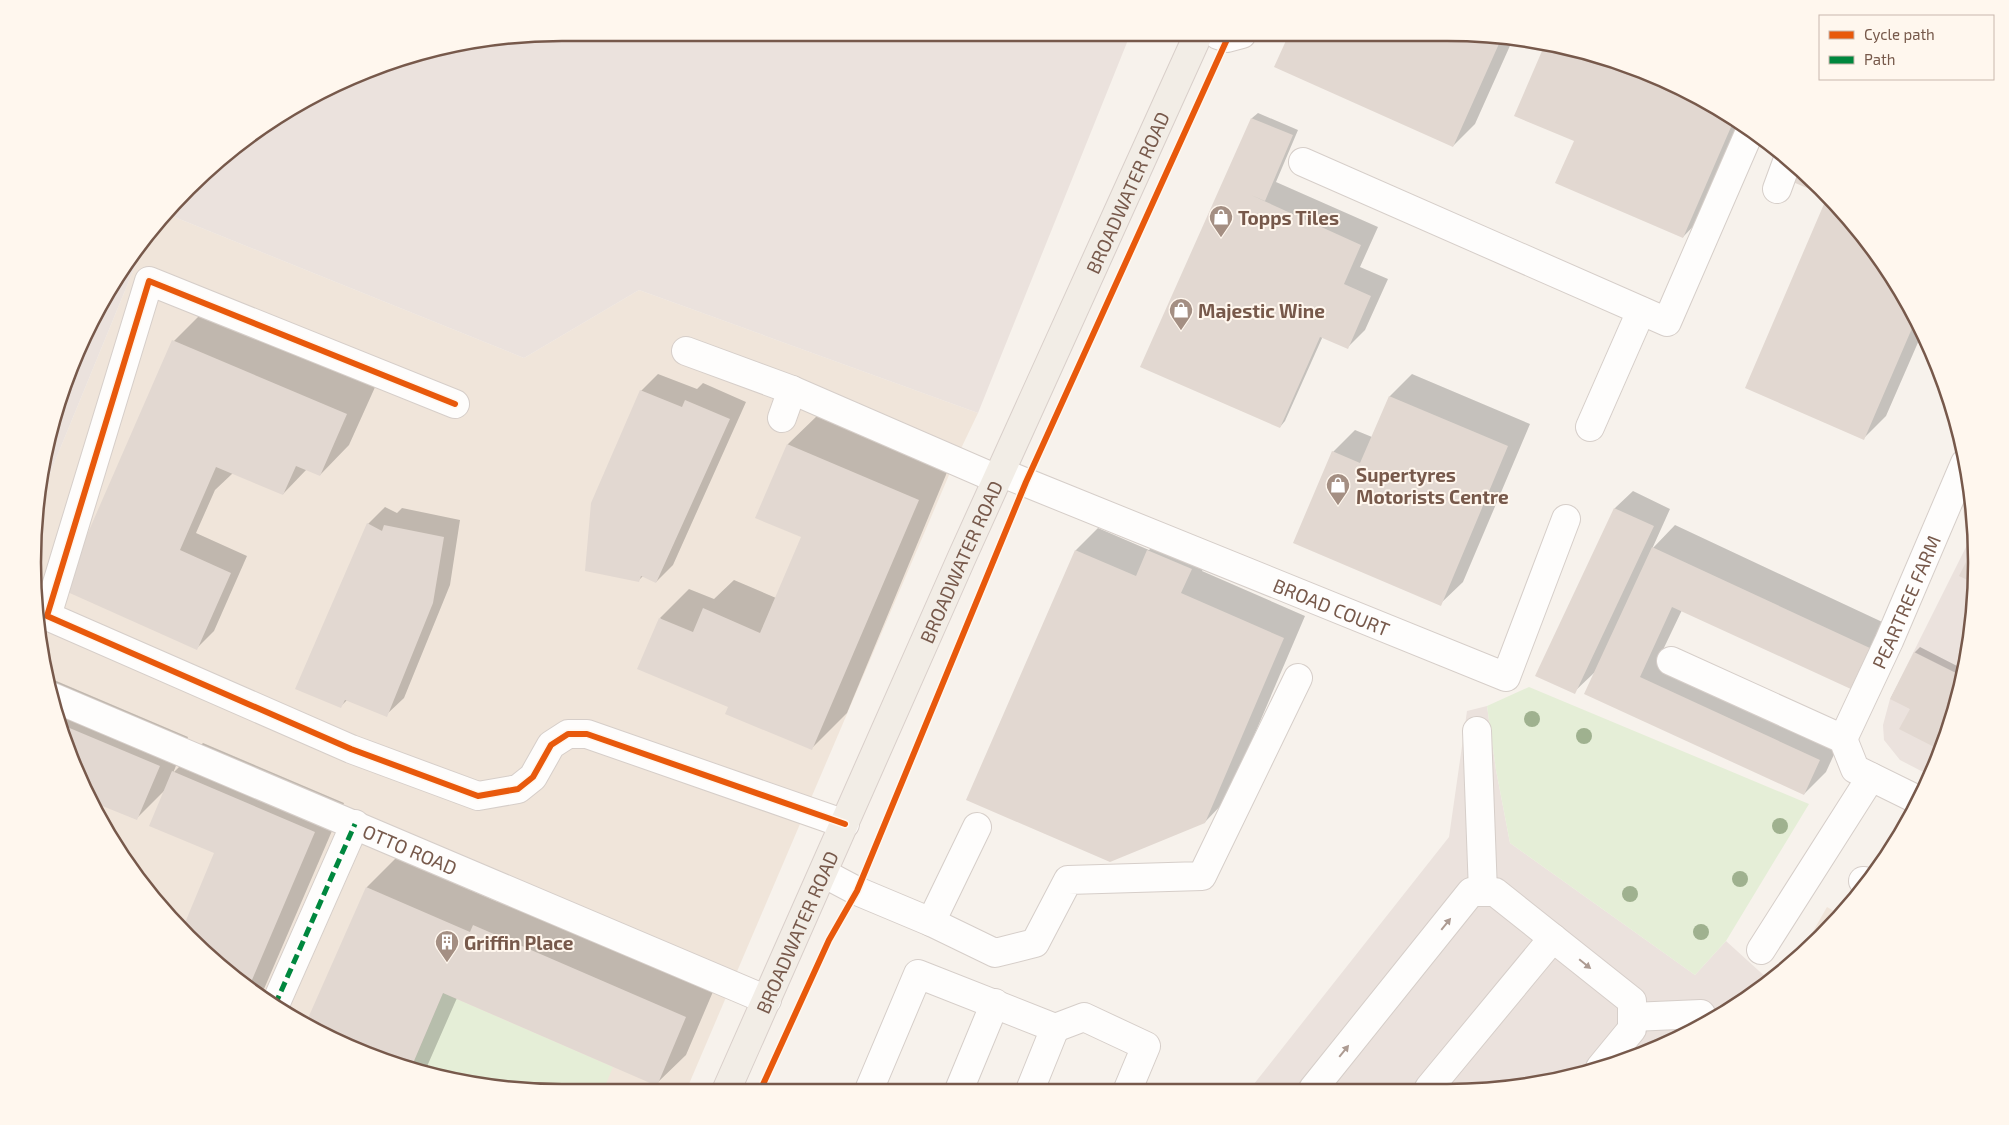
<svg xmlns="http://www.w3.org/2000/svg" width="2009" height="1125" font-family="'Exo 2',sans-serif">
	<rect width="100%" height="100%" fill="#f7f2ec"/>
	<path fill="#f0e5da" d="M 167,214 L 524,358 L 639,290 L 978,413 L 955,461 L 686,1091 L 528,1091 L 392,1064 L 297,1021 L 213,961 L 164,912 L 104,828 L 73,765 L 43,666 L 34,597 L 37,505 L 147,237 Z
		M 1827,907 L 1839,914 L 1821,937 L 1799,956 Z"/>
	<path fill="#ebe2dd" d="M 1130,35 L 978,413 L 639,290 L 524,358 L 167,214 L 188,188 L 240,142 L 328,87 L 392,61 L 493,37 Z
		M 147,237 L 37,505 L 51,425 L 87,328 L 122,268 Z
		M 1968,481 L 1975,528 L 1972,632 L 1948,733 L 1929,775 L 1900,760 L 1884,740 L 1883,725 L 1890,699 L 1968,543 L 1961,497 Z
		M 1487,706 L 1496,770 L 1510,843 L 1695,975 L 1726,941 L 1769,980 L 1741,1003 L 1617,1064 L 1515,1088 L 1250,1089 L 1449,837 L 1467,711 Z"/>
	<path fill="#e5eed7" d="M 1529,687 L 1809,804 L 1726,941 L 1695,975 L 1510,843 L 1496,770 L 1487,706 Z
		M 443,993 L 613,1067 L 603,1091 L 528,1091 L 411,1068 Z"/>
	<path fill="#0003" d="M 1290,34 L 1481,34 L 1513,39 L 1475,124 L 1453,146 Z
		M 1546,44 L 1584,51 L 1712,104 L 1743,126 L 1705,214 L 1683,237 L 1575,140 Z
		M 1258,113 L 1298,130 L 1276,182 L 1378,227 L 1360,267 L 1388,279 L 1365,330 L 1348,347 L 1323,336 L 1285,421 L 1280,427 L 1225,184 L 1252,118 Z
		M 1828,198 L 1867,240 L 1923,331 L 1886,416 L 1864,438 Z
		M 210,305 L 376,385 L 349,445 L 320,475 L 307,469 L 283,494 L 233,473 L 215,490 L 196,533 L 247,556 L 214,631 L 197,648 L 116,471 L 174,341 Z
		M 658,374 L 697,389 L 703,383 L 746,402 L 673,565 L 656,582 L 643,576 L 639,580 L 641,391 Z
		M 1412,374 L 1530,424 L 1463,582 L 1440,604 L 1333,452 L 1355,430 L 1372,437 L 1390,396 Z
		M 818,415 L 948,470 L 847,713 L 811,749 L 732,701 L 660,618 L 689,589 L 714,599 L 734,580 L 776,598 L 803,536 L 757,517 L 788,444 Z
		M 1633,491 L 1670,509 L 1652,549 L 1675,525 L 1893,627 L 1875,666 L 1682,610 L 1661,654 L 1842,737 L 1826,772 L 1804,794 L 1595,672 L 1574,692 L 1537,675 L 1615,508 Z
		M 385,507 L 397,513 L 402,508 L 460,520 L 450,585 L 404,698 L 386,715 L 347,700 L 341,706 L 368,524 Z
		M 1098,528 L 1149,550 L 1171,529 L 1213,547 L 1202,571 L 1305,616 L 1227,799 L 1205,822 L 968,799 L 1076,550 Z
		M 1920,647 L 1963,669 L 1948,733 L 1941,749 L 1901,729 L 1911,709 L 1891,698 L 1915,652 Z
		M 47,677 L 188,737 L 173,773 L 203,743 L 344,803 L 261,996 L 213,961 L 216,853 L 166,789 L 136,819 L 90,799 L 73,765 Z
		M 396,858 L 498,902 L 504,896 L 715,987 L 686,1055 L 656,1084 L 457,998 L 425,1071 L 392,1064 L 306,1026 L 367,887 Z"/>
	<path fill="#e2d8d1" d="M 1289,34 L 1481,34 L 1502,37 L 1453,147 L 1274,67 Z
		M 1545,44 L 1584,51 L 1712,104 L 1734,120 L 1683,238 L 1555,183 L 1574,141 L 1514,116 Z
		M 1251,118 L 1293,135 L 1265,201 L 1251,195 L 1361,245 L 1344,284 L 1371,296 L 1348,349 L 1320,337 L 1280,428 L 1140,367 Z
		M 1796,164 L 1826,196 L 1781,177 Z
		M 1827,197 L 1867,240 L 1916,319 L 1864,440 L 1745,388 Z
		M 172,340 L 347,414 L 320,476 L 296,466 L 283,495 L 216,467 L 180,550 L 231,573 L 197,650 L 63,590 Z
		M 640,390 L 682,407 L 685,400 L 730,419 L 656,583 L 641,576 L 639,582 L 585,571 L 591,503 Z
		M 1389,396 L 1508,446 L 1441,606 L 1293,543 L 1332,451 L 1360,463 Z
		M 787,444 L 919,500 L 812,750 L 725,714 L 728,707 L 637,669 L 659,618 L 693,632 L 703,608 L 760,633 L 801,537 L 755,518 Z
		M 1614,508 L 1654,526 L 1575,694 L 1535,676 Z
		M 367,523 L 382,531 L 384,525 L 444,537 L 433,603 L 387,717 L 345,700 L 341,708 L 295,689 Z
		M 1975,544 L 1974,583 L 1959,576 Z
		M 1652,547 L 1872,649 L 1853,690 L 1672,607 L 1640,677 L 1820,760 L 1804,795 L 1584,694 Z
		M 1075,550 L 1136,576 L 1147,550 L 1192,569 L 1181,593 L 1284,638 L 1205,823 L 1110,862 L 966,800 Z
		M 1914,652 L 1962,676 L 1948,733 L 1940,750 L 1899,729 L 1910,709 L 1890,699 Z
		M 60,724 L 160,766 L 137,820 L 90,801 L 73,765 Z
		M 172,771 L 315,832 L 249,987 L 213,961 L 182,930 L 214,853 L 149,826 Z
		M 366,887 L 470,932 L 473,925 L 686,1017 L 657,1086 L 443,993 L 411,1068 L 392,1064 L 305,1025 Z"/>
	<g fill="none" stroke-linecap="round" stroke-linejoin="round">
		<g stroke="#d6cec9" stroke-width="30">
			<g id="minor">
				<path d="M 1218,35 L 1227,38 L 1242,34"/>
				<path d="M 1303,162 L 1667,322 L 1750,131"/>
				<path d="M 1777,189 L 1788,159"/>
				<path d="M 686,351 L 792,390 L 997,479"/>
				<path d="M 455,404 L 149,281 L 47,616 L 351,749 L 478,796 L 518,789 L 533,777 L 551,745 L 568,734 L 587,734 L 845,824"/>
				<path d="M 782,418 L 792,390"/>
				<path d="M 1590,427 L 1641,311"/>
				<path id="s1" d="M 1000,472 L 1506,677 L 1566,519"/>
				<path d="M 1671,661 L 1843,739 L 1855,769 L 1918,800"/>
				<path id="s2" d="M 52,697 L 767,1000"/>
				<path d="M 1477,731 L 1483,892"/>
				<path id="s3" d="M 1843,739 L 1889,641 L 1965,463"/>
				<path d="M 823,873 L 857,891 L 931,922 L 977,827"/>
				<path d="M 1863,881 L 1864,881"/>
				<path d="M 931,922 L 995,953 L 1035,943 L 1068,880 L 1202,876 L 1298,678"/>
				<path d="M 1761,950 L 1871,777"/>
				<path d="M 275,1005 L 355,824"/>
				<path d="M 1632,1017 L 1701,1014"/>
				<path d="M 1055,1028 L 1084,1017 L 1146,1046 L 1128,1089"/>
				<path d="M 1429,1088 L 1553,938"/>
				<path d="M 1313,1089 L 1471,892 L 1495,892 L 1632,1001 L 1632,1029 L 1600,1068"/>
				<path d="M 869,1090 L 918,974 L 1055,1028 L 1030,1090"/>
				<path d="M 959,1090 L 995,1003"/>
			</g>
		</g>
		<g stroke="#d9cfca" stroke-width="30">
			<g id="major">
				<path id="s4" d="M 726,1091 L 962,557 L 1198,35"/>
			</g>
		</g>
		<use href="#minor" stroke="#fefdfc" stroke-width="28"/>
		<use href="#major" stroke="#f2ede6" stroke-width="28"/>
		<path stroke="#00873e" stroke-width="5" stroke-dasharray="10 5" stroke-linecap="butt" d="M 275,1005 L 355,824"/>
		<g stroke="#fff7ee" stroke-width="9">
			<path id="cycleway" d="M 455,404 L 149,281 L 47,616 L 351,749 L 478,796 L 518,789 L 533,777 L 551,745 L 568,734 L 587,734 L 845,824
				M 760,1091 L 829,940 L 857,891 L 1026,482 L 1229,35"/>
		</g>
		<use href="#cycleway" stroke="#e8590c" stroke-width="6"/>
	</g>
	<g fill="#9fb18f">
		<circle cx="1532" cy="719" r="8"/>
		<circle cx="1584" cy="736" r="8"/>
		<circle cx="1780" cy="826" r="8"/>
		<circle cx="1740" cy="879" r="8"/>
		<circle cx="1630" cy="894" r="8"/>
		<circle cx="1701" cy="932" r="8"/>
	</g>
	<defs><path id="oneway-solid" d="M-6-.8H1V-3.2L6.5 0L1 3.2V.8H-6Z" transform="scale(1.25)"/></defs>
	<g fill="#ad9b92">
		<use href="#oneway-solid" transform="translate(1446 924) rotate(-51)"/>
		<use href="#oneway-solid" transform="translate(1585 964) rotate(39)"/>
		<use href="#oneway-solid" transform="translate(1344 1051) rotate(-51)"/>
	</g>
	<defs>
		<g id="shop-pin" transform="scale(1.25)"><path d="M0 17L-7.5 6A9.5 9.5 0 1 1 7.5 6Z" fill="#a48f83" stroke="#fff7ee"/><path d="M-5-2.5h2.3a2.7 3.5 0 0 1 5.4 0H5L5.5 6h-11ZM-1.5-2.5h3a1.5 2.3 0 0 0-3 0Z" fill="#fff"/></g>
		<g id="building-pin" transform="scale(1.25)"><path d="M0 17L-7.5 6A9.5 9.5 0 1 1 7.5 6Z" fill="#a48f83" stroke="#fff7ee"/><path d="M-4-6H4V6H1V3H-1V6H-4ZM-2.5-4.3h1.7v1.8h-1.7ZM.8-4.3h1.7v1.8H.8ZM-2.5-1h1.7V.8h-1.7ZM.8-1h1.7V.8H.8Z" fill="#fff"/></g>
	</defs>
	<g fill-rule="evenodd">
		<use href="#shop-pin" x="1221" y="217"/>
		<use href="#shop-pin" x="1181" y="310"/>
		<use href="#shop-pin" x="1338" y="485"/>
		<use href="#building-pin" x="447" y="942"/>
	</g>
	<g text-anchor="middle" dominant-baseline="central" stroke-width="4" stroke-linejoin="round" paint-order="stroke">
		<g font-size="19" fill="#77594b" stroke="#fff7ee">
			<text stroke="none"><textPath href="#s4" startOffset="984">BROADWATER ROAD</textPath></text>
			<text stroke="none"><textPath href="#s4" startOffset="579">BROADWATER ROAD</textPath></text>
			<text stroke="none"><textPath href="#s3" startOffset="151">PEARTREE FARM</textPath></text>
			<text stroke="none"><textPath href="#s1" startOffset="358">BROAD COURT</textPath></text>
			<text stroke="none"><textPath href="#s2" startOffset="389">OTTO ROAD</textPath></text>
			<text stroke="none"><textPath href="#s4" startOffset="174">BROADWATER ROAD</textPath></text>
		</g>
		<g font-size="19" font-weight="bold" fill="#77594b" stroke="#fff7ee" text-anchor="start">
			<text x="1238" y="217">Topps Tiles</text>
			<text x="1198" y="310">Majestic Wine</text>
			<text x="1356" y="474">Supertyres<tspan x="1356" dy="22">Motorists Centre</tspan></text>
			<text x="464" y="942">Griffin Place</text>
		</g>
	</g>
	<path d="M0 0H2009V1125H0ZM562 41H1447A521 521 0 0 1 1968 562V563A521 521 0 0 1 1447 1084H562A521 521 0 0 1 41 563V562A521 521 0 0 1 562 41Z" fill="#fff7ee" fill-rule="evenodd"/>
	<path fill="none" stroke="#77594b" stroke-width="2.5" d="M562 41H1447A521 521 0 0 1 1968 562V563A521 521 0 0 1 1447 1084H562A521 521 0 0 1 41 563V562A521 521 0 0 1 562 41Z"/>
	<rect x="1819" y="15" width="175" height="65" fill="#fff7ee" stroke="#c9b8ad"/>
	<rect x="1829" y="31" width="25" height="8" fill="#e8590c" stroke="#c9b8ad"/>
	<text x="1864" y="40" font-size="15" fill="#77594b">Cycle path</text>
	<rect x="1829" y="56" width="25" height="8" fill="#00873e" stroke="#c9b8ad"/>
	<text x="1864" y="65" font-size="15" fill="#77594b">Path</text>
</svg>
